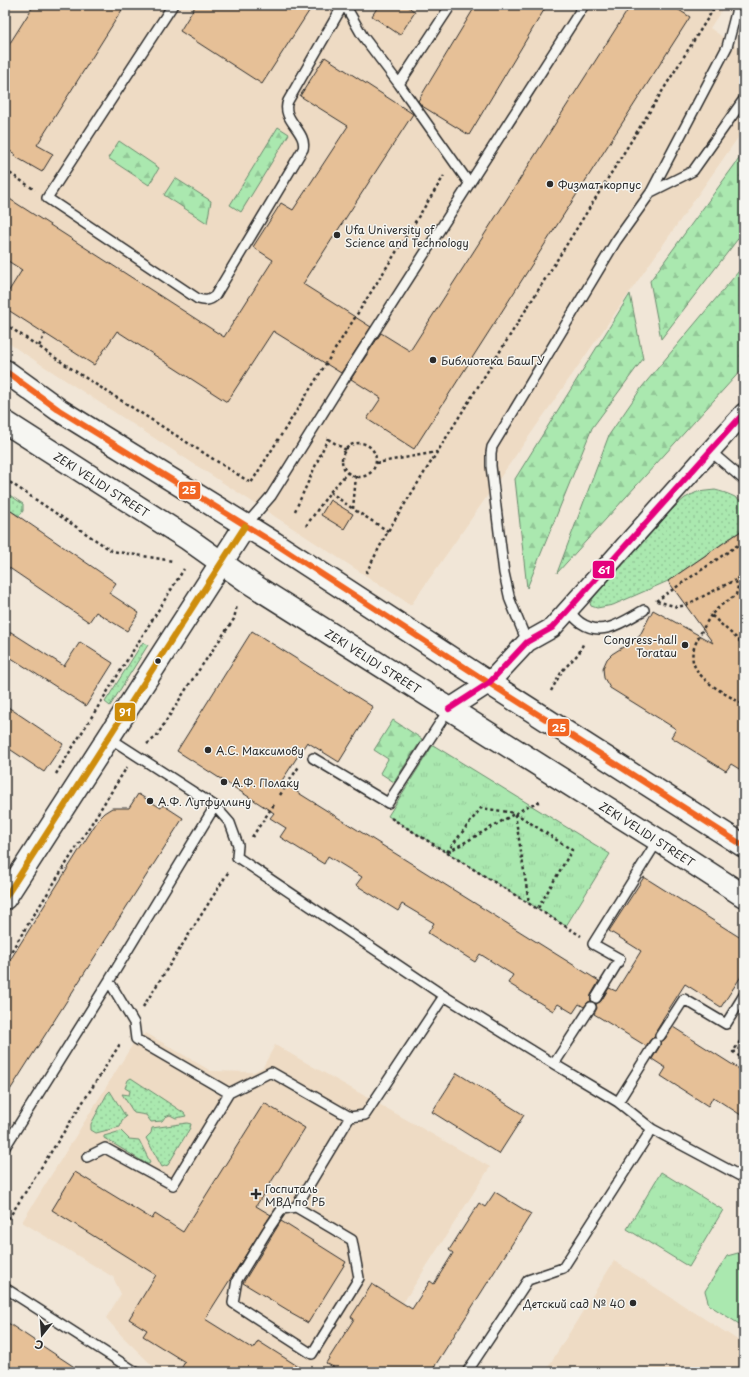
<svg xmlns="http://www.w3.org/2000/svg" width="749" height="1377" font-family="'Playpen Sans',sans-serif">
	<defs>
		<pattern id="grass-dots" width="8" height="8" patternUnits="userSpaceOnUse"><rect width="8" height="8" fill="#aae8af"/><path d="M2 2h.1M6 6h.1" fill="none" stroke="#92c797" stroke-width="1.8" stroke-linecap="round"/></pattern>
		<pattern id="forest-firs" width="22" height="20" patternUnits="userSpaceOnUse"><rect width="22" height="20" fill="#aae8af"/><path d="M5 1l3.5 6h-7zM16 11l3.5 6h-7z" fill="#92c797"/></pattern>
		<pattern id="park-tufts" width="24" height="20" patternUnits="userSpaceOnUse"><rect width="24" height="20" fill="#aae8af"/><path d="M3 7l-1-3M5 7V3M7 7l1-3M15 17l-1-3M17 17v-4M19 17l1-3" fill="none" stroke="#92c797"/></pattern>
	</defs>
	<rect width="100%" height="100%" fill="#f1e6d7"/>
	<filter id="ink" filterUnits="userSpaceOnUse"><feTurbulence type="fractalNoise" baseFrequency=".025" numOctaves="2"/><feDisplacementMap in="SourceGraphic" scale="8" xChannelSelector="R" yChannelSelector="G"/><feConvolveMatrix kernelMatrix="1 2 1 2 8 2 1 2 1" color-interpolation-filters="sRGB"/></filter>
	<g filter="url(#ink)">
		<path fill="#eedbc4" d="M 5,5 L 379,5 L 372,16 L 400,35 L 415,12 L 406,5 L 725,5 L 710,28 L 744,52 L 744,129 L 411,605 L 5,341 Z
			M 146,1033 L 211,1071 L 253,1072 L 263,1067 L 275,1045 L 490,1167 L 359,1372 L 159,1372 L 121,1335 L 106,1318 L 121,1294 L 113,1277 L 22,1222 L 136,1039 Z
			M 614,1261 L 744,1344 L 744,1372 L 545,1372 Z"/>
		<path fill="url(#grass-dots)" stroke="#6a8a6d" d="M 715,490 C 727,493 735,496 744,503 L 744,527 L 739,532 L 668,581 L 613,605 L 597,608 L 591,606 L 590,603 L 594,597 L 671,511 L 678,504 L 685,498 L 697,492 Z
			M 5,492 L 23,504 L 23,511 L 19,516 L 5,507 Z
			M 143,642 L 148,645 L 110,706 L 105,702 Z
			M 131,1078 L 184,1113 L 186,1116 L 176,1118 L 170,1115 L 165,1117 L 162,1121 L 151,1122 L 146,1115 L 134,1113 L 122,1094 L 129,1095 L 130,1091 L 125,1088 L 128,1080 Z
			M 110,1091 L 126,1117 L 122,1120 L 120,1127 L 96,1133 L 91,1130 L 91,1124 L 107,1094 Z
			M 187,1123 L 191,1124 L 190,1128 L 168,1165 L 162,1167 L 146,1138 L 151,1133 L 152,1128 Z
			M 121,1131 L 129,1139 L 139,1140 L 150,1162 L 149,1164 L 147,1164 L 104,1138 L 104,1136 Z"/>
		<path fill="url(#forest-firs)" stroke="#6a8a6d" d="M 278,127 L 289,134 L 241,212 L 230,205 Z
			M 119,141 L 159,168 L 149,185 L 108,158 Z
			M 744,152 L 744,231 L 661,339 L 650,281 Z
			M 175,178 L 211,201 L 207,223 L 164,195 Z
			M 744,265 L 744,367 L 557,573 L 609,435 L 642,387 Z
			M 630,294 L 643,359 L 592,428 L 527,588 L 515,479 Z
			M 393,720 L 422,739 L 394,782 L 380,773 L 388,759 L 374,750 Z"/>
		<path fill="url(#park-tufts)" stroke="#6a8a6d" d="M 433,745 L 610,854 L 566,926 L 388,816 Z
			M 661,1172 L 723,1210 L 689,1267 L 627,1229 Z"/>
		<path fill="#aae8af" stroke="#6a8a6d" d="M 738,1253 L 744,1256 L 744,1327 L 709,1305 L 705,1291 L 727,1256 Z"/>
		<path fill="#e6c097" stroke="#2b2b2b" d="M 34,5 L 125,5 L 37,145 L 53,154 L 42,172 L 14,156 L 15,154 L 5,148 L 5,51 Z
			M 196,5 L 313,5 L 262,84 L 180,31 Z
			M 379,5 L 406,5 L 415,12 L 400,35 L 372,16 Z
			M 476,5 L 547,5 L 469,135 L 422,106 L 418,101 Z
			M 631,5 L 671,5 L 690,17 L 414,449 L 367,419 L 381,398 L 351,379 L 381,333 L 410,351 Z
			M 325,57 L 413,114 L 303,284 L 371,327 L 341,373 L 273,331 L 227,402 L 117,331 L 94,365 L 5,308 L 5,297 L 22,270 L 5,259 L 5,196 L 224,337 L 273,260 L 253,247 L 281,203 L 293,210 L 348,126 L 300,96 Z
			M 330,500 L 353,514 L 344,529 L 321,515 Z
			M 5,507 L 116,583 L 109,593 L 139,613 L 127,631 L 96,612 L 89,622 L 5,565 Z
			M 744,529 L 744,772 L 731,764 L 726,771 L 671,737 L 676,729 L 610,688 L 604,678 L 603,668 L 607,659 L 612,654 L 639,637 L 653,610 L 713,643 L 668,581 Z
			M 252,631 L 373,707 L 339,762 L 307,742 L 281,782 L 599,981 L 591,995 L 591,1001 L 588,1002 L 584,1007 L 579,1004 L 573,1013 L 558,1004 L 553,1011 L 508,983 L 513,975 L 480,954 L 475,962 L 428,933 L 434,923 L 402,904 L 398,911 L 356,885 L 362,877 L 328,856 L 324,864 L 280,837 L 286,828 L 270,818 L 274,813 L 177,751 Z
			M 11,632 L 64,666 L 80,642 L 113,663 L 86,706 L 5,654 L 5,641 Z
			M 5,705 L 63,744 L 44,772 L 5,746 Z
			M 138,794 L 161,808 L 163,805 L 183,818 L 5,1098 L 5,968 L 100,817 L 104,813 L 112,808 L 129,808 Z
			M 644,877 L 744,940 L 744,972 L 721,1007 L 685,984 L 662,1020 L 663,1020 L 655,1033 L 654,1037 L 650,1040 L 646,1046 L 594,1014 L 597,1008 L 596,1004 L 601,1001 L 609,988 L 616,991 L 641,951 L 609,931 Z
			M 673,1027 L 744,1072 L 744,1117 L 713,1097 L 708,1106 L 661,1076 L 666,1068 L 652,1059 L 660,1046 L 661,1042 L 665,1039 Z
			M 457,1073 L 524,1115 L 499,1154 L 432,1112 Z
			M 264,1103 L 305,1128 L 256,1206 L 271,1215 L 205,1319 L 253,1349 L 258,1341 L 307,1372 L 179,1372 L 185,1362 L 143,1336 L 147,1330 L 129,1319 L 156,1275 L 52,1210 L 75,1172 L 152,1219 L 155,1214 L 183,1232 Z
			M 495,1192 L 531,1214 L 431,1372 L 342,1372 L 326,1363 L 354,1319 L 351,1317 L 372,1284 L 412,1309 L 430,1281 L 434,1284 L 453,1253 L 449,1250 L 479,1203 L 485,1207 Z
			M 281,1221 L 346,1262 L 308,1323 L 290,1313 L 291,1312 L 243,1283 Z
			M 5,1321 L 35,1341 L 82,1372 L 5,1372 Z"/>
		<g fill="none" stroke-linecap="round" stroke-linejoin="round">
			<g stroke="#2b2b2b" stroke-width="12">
				<path id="service" d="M 173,5 L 47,198 L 198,299 C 205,301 209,301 215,296 L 303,149 C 308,132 280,119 288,101 L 343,5
					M 345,5 L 362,35 L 399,84 L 469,183
					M 399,84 L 451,5
					M 651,192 L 693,171 L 744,99
					M 710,451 L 744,480
					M 245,526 L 271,496 L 346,376 L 584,5
					M 568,610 C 572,614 576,620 581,623 C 603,638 624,621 644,610
					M 527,642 L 510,600 L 504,573 L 491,466 L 491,453 L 492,447 L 616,241 L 651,192 L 727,47 L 738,5
					M 108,737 L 215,806 L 230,823 L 238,845 L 237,857 L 444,996 L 554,1064 L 618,1102 L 652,1129 L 744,1178
					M 313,758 L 388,803 L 449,709
					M 109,981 L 134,1023 L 136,1039 L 229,1093
					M 596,998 L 620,959 L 593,944 L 658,840
					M 660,1036 L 684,999 L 726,1024 L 744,995
					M 554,1064 L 591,1007
					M 618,1102 L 655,1043
					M 5,1147 L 109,981 L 215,806
					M 87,1157 L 105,1148 L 173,1185 L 229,1093 L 271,1072 L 350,1117
					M 296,1207 L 282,1209 L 267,1231 L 237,1280 L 233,1303 L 312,1354 L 359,1278 L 352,1240 L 296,1207 L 350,1117 L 365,1115 L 444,996
					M 5,1288 L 136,1372
					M 467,1372 L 528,1280 L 563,1268 L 652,1129"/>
			</g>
			<g stroke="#2b2b2b" stroke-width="22">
				<path id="minor" d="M 449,709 L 489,683 L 527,642 L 552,628 L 744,413"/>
			</g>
			<g stroke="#2b2b2b" stroke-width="25">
				<path id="tertiary" d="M 5,898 L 245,526"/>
			</g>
			<g stroke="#2b2b2b" stroke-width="25">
				<g id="secondary">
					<path d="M 5,371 L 59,410 L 274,543 L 489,683 L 744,846"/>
					<path id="s1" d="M 5,422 L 188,539 L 250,583 L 658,840 L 744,896"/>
				</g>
			</g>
			<path stroke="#2b2b2b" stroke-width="2.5" stroke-dasharray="3 3" stroke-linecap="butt" d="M 5,170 L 35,190
				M 5,324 L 81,375 L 251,483 L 444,176
				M 39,346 L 45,334
				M 328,439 L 346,450
				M342 460a17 17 0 1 1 34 0a17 17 0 1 1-34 0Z
				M 376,463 L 437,452
				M 356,476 L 353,509 L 388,531
				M 5,479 L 112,551 L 173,561
				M 330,492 L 353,509
				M 295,511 L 328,438
				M 306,526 L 330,492 L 348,472
				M 366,573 L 388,531 L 716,5
				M 744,574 L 735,580 L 738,586 L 736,595 L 720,606 L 711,615 L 744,645
				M 656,601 L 738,545 L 744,543
				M 657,601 L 677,607 L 686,605 L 735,580
				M 711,615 C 705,625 696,640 693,651 C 687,677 727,694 744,705
				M 551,691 L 562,671 L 579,653 L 584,642
				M 147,744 L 156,737 L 190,683 L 234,619 L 237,605
				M 56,774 L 184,569
				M 280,795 L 300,765
				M 515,814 L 529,903
				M 391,818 L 581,936
				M 252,837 L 275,803
				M 447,852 L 481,808 L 515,813 L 572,850 L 538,908
				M 448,852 L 530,805 L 542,801
				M 5,961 L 127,767
				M 143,1007 L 229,871
				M 740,1033 L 744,1035 L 733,1052 L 744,1059
				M 733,1052 L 744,1051
				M 5,1224 L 120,1044"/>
			<use href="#service" stroke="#f6f6f2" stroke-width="9"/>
			<use href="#minor" stroke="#f6f6f2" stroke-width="19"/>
			<use href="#tertiary" stroke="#f6f6f2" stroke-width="22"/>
			<use href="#secondary" stroke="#f6f6f2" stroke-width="22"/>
			<g stroke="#f6f6f2" stroke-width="9">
				<path id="bus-1" d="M 5,371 L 59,410 L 274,543 L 489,683 L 744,846"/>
			</g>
			<g stroke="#f6f6f2" stroke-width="9">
				<path id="bus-2" d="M 449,709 L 489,683 L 527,642 L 552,628 L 744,413"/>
			</g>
			<g stroke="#f6f6f2" stroke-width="9">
				<path id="bus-3" d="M 5,898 L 245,526"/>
			</g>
			<use href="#bus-1" stroke="#f26522" stroke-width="6"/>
			<use href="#bus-2" stroke="#e5007d" stroke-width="6"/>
			<use href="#bus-3" stroke="#ce8d09" stroke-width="6"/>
		</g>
	</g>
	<g fill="#2b2b2b" stroke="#f6f6f2" stroke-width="1.5">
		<circle cx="550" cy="184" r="4"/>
		<circle cx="337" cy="235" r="4"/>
		<circle cx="433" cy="360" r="4"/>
		<circle cx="685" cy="645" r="4"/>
		<circle cx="158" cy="661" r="3.5"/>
		<circle cx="208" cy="750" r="4"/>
		<circle cx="224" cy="782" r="4"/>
		<circle cx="150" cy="801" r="4"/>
		<path d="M254 1188h4v4h4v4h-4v4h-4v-4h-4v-4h4z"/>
		<circle cx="633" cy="1303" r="4"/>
	</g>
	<g text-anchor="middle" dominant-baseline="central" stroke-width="3" stroke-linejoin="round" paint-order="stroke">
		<g font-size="11" fill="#2b2b2b" stroke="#f6f6f2" text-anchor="start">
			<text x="558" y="184">Физмат корпус</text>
			<text x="345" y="229">Ufa University of<tspan x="345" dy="13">Science and Technology</tspan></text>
			<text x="441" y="360">Библиотека БашГУ</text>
			<text x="677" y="639" text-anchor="end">Congress-hall<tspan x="677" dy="13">Toratau</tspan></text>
			<text x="216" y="750">А.С. Максимову</text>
			<text x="232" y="782">А.Ф. Полаку</text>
			<text x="158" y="801">А.Ф. Лутфуллину</text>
			<text x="265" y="1188">Госпиталь<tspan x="265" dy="13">МВД по РБ</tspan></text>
			<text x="625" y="1303" text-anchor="end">Детский сад № 40</text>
		</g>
		<g font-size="11" fill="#2b2b2b" stroke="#f6f6f2">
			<text stroke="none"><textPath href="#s1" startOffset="115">ZEKI VELIDI STREET</textPath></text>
			<text stroke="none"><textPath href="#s1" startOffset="439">ZEKI VELIDI STREET</textPath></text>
			<text stroke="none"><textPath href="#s1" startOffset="763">ZEKI VELIDI STREET</textPath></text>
		</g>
	</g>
	<g stroke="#f6f6f2" stroke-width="1.5">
		<rect x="178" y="481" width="23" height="19" rx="4" fill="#f26522"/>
		<rect x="592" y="560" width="23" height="19" rx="4" fill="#e5007d"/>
		<rect x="114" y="702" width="22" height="20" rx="4" fill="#ce8d09"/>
		<rect x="547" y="718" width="23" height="19" rx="4" fill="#f26522"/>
	</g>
	<g font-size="11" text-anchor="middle" font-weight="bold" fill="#fff">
		<text x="189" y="494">25</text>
		<text x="604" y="574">61</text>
		<text x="125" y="716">91</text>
		<text x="559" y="732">25</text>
	</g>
	<rect width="749" height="1377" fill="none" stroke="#f6f6f2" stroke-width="20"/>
	<rect x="10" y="10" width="729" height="1357" fill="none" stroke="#2b2b2b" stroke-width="1.5" filter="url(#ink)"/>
	<g transform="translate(42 1335) rotate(197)" stroke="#f6f6f2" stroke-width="3" paint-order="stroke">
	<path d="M0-3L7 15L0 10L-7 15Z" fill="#2b2b2b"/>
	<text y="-6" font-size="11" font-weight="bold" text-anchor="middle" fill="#2b2b2b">С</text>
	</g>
</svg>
